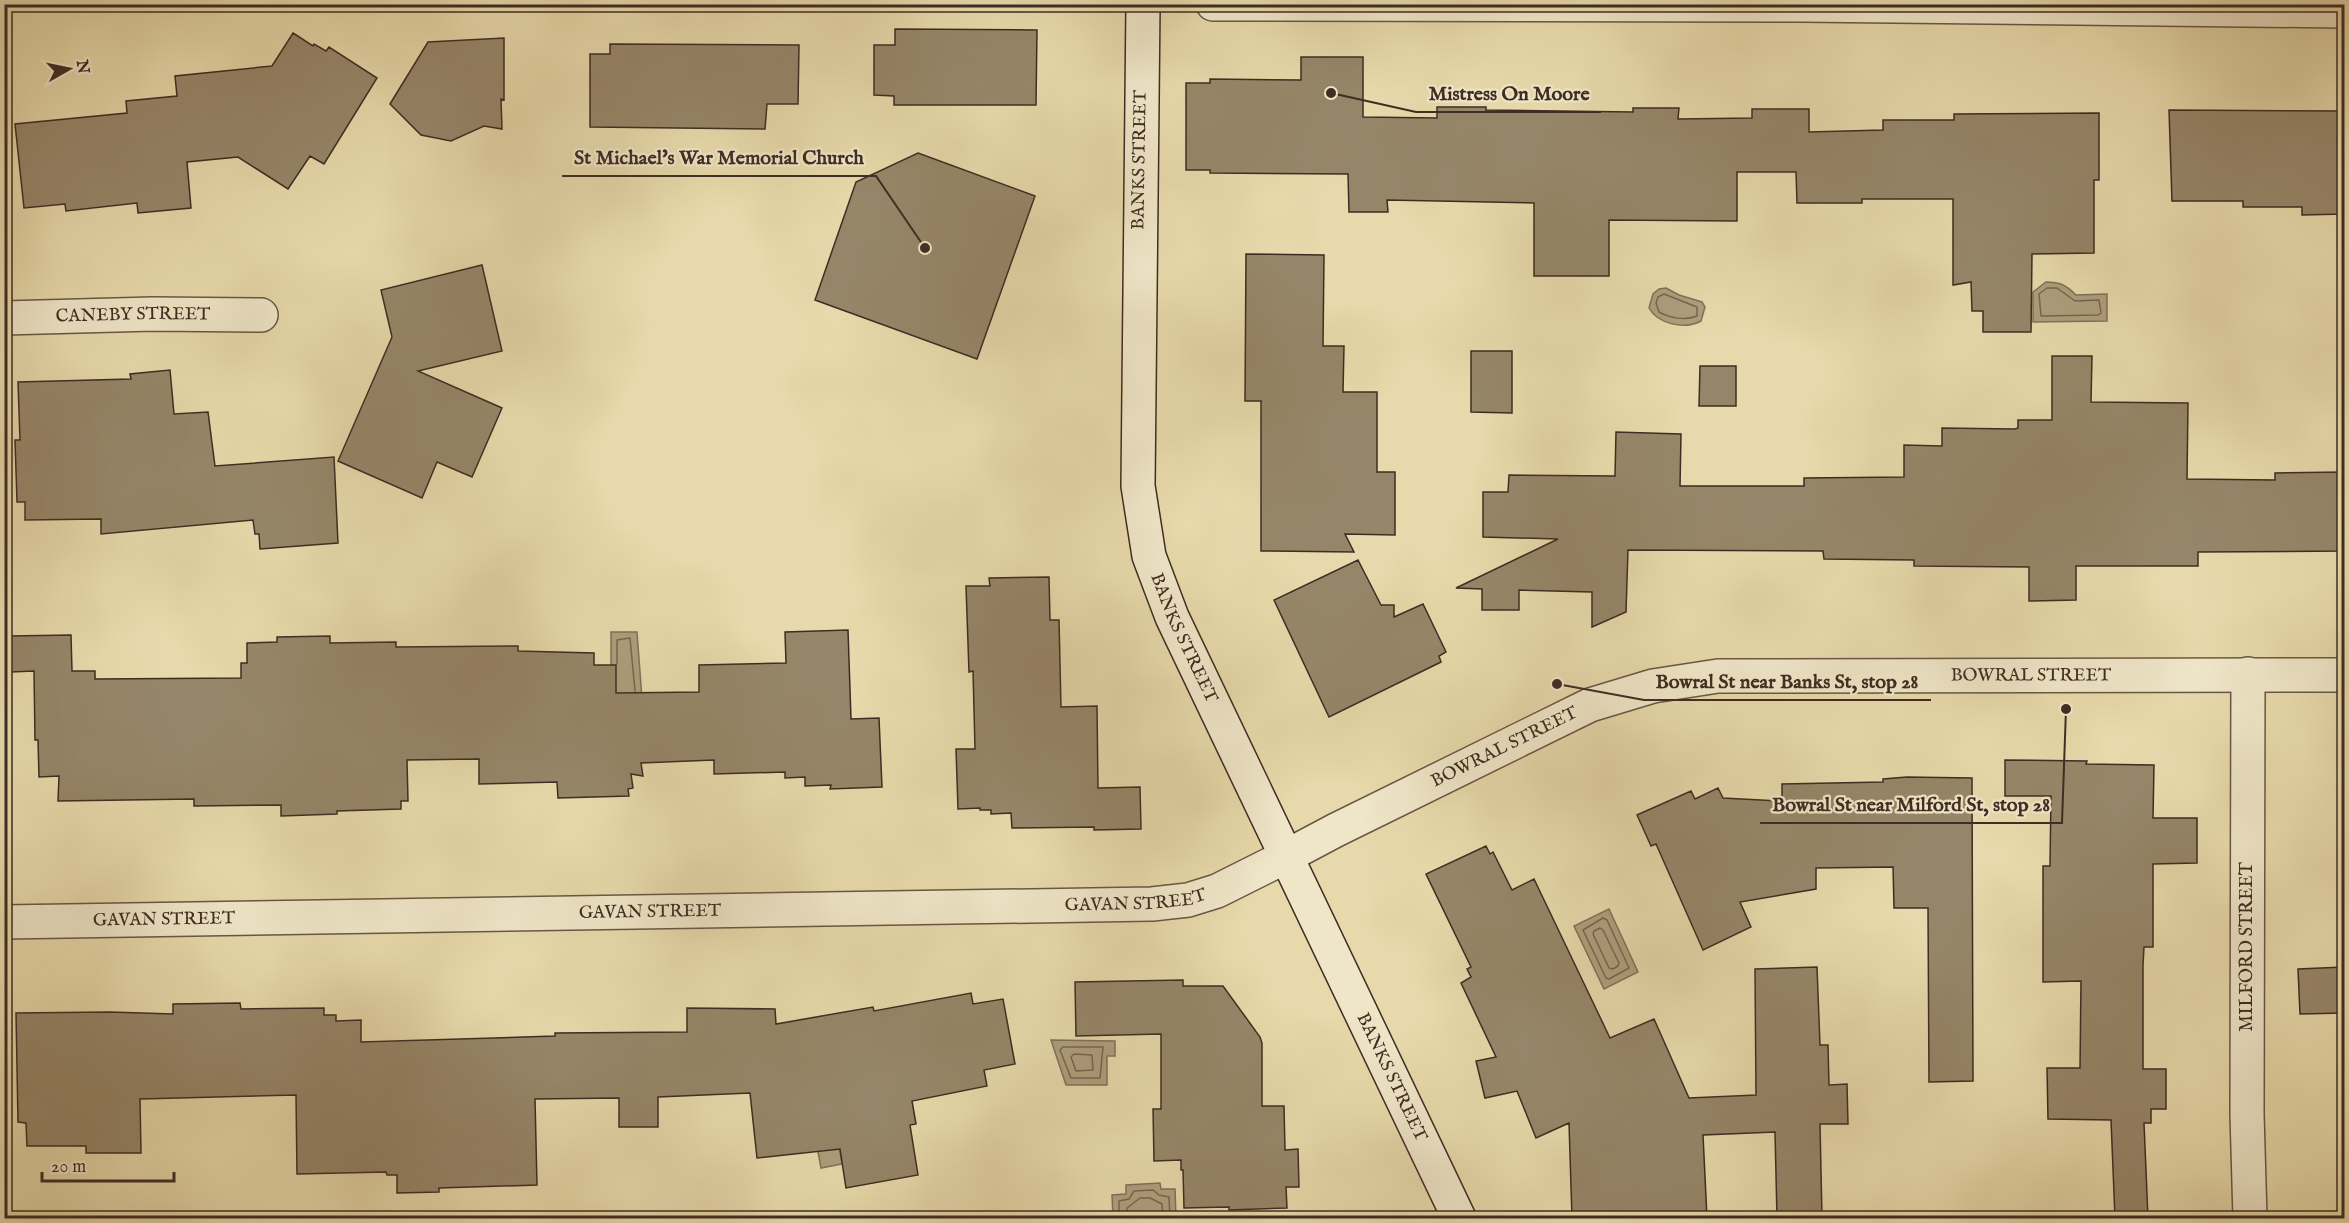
<svg xmlns="http://www.w3.org/2000/svg" width="2349" height="1223" font-family="'IM FELL English',serif">
	<rect width="100%" height="100%" fill="#e7d9ab"/>
	<filter id="stains"><feTurbulence type="fractalNoise" baseFrequency=".00333" numOctaves="4"/><feColorMatrix values="0 0 0 0 .2 0 0 0 0 .09 0 0 0 0 .02 0 0 0 .5 -.17"/></filter>
	<radialGradient id="worn" r=".72"><stop offset=".6" stop-color="#630" stop-opacity="0"/><stop offset="1" stop-color="#630" stop-opacity=".3"/></radialGradient>
	<path fill="#ae9e7c" stroke="#827058" stroke-width="1.5" d="M 2046,282 C 2060,282 2066,285 2076,295 L 2107,294 L 2107,321 L 2033,322 L 2033,292 Z
		M 1666,288 L 1679,295 L 1702,302 L 1705,307 L 1701,321 C 1684,330 1658,324 1649,308 L 1653,294 L 1659,289 Z
		M 611,632 L 637,632 L 642,699 L 611,698 Z
		M 1609,909 L 1638,972 L 1604,989 L 1574,926 Z
		M 1051,1040 L 1115,1041 L 1115,1056 L 1107,1056 L 1107,1085 L 1066,1085 Z
		M 824,1061 L 842,1164 L 821,1168 L 802,1065 Z
		M 1160,1183 L 1161,1189 L 1175,1189 L 1176,1217 L 1113,1218 L 1112,1195 L 1126,1194 L 1126,1185 Z"/>
	<g fill="none" stroke-linecap="round" stroke-linejoin="round">
		<path stroke="#76654f" stroke-width="1.5" d="M 2047,288 L 2057,288 L 2075,301 L 2099,300 L 2101,313 L 2098,315 L 2041,316 L 2039,294 Z
			M 1664,294 L 1697,307 L 1697,316 C 1685,321 1670,318 1659,312 L 1656,303 L 1658,297 Z
			M 617,664 L 617,640 L 630,638 L 635,691
			M 1603,918 L 1607,920 L 1629,968 L 1609,979 L 1606,978 L 1583,930 Z
			M 1600,928 L 1603,930 L 1619,963 L 1618,966 L 1613,969 L 1609,968 L 1593,934 L 1594,931 Z
			M 1063,1047 L 1103,1047 L 1100,1078 L 1071,1078 L 1060,1050 Z
			M 1074,1054 L 1092,1055 L 1093,1070 L 1076,1071 L 1071,1057 Z
			M 1119,1218 L 1119,1201 L 1129,1199 L 1134,1191 L 1153,1190 L 1159,1195 L 1169,1197 L 1170,1218
			M 1126,1218 L 1127,1208 L 1140,1198 L 1150,1198 L 1162,1204 L 1163,1218"/>
	</g>
	<path fill="#968669" stroke="#3f2c22" stroke-width="1.5" d="M 895,29 L 1037,30 L 1036,105 L 894,105 L 894,96 L 874,95 L 874,45 L 895,45 Z
		M 293,33 L 313,46 L 314,44 L 326,51 L 329,47 L 377,78 L 324,164 L 310,156 L 288,189 L 238,157 L 187,162 L 191,208 L 138,213 L 137,203 L 66,211 L 65,204 L 24,208 L 15,124 L 127,113 L 126,101 L 177,96 L 175,76 L 272,66 Z
		M 504,38 L 504,100 L 501,99 L 502,129 L 484,126 L 451,141 L 421,135 L 390,104 L 428,42 Z
		M 610,44 L 799,45 L 798,104 L 767,104 L 765,129 L 590,127 L 590,54 L 610,54 Z
		M 1301,57 L 1363,57 L 1363,117 L 1437,118 L 1437,107 L 1486,107 L 1486,110 L 1633,112 L 1633,108 L 1679,108 L 1678,119 L 1752,118 L 1752,109 L 1809,109 L 1809,132 L 1883,130 L 1883,120 L 1954,120 L 1954,114 L 2099,113 L 2099,180 L 2094,180 L 2094,253 L 2032,254 L 2031,332 L 1983,332 L 1983,311 L 1972,311 L 1971,282 L 1953,285 L 1953,199 L 1862,199 L 1862,203 L 1797,203 L 1796,172 L 1737,172 L 1737,221 L 1609,220 L 1609,276 L 1534,276 L 1534,203 L 1387,200 L 1388,212 L 1349,212 L 1348,174 L 1210,173 L 1210,170 L 1186,170 L 1186,83 L 1210,83 L 1210,79 L 1301,80 Z
		M 2169,110 L 2344,111 L 2344,214 L 2302,215 L 2302,207 L 2243,207 L 2243,201 L 2172,201 Z
		M 918,153 L 1035,196 L 977,359 L 815,300 L 856,182 Z
		M 1246,254 L 1324,255 L 1323,346 L 1344,346 L 1343,392 L 1377,392 L 1377,472 L 1395,472 L 1395,535 L 1345,534 L 1354,552 L 1261,551 L 1261,401 L 1245,401 Z
		M 482,265 L 502,351 L 418,371 L 502,408 L 472,477 L 437,462 L 422,498 L 338,461 L 392,337 L 381,290 Z
		M 1471,351 L 1512,351 L 1512,413 L 1471,412 Z
		M 2052,356 L 2092,356 L 2091,402 L 2188,403 L 2187,479 L 2275,480 L 2275,473 L 2344,472 L 2344,551 L 2198,552 L 2198,566 L 2076,566 L 2076,600 L 2029,601 L 2029,567 L 1914,566 L 1914,560 L 1824,559 L 1823,551 L 1628,550 L 1626,612 L 1592,627 L 1592,592 L 1519,590 L 1519,610 L 1482,610 L 1482,589 L 1456,588 L 1558,539 L 1483,537 L 1483,492 L 1508,492 L 1509,475 L 1615,476 L 1616,432 L 1681,434 L 1680,486 L 1804,486 L 1804,478 L 1904,477 L 1904,445 L 1942,446 L 1942,428 L 2015,429 L 2018,428 L 2018,420 L 2052,420 Z
		M 1700,366 L 1736,366 L 1736,406 L 1699,406 Z
		M 170,370 L 174,414 L 208,412 L 215,466 L 334,457 L 338,543 L 260,549 L 259,534 L 255,534 L 253,520 L 101,534 L 101,519 L 25,520 L 25,502 L 17,502 L 15,440 L 20,440 L 18,382 L 131,379 L 130,374 Z
		M 1358,560 L 1381,605 L 1394,605 L 1394,617 L 1423,604 L 1446,652 L 1439,656 L 1441,662 L 1329,717 L 1274,600 Z
		M 1049,577 L 1050,620 L 1059,620 L 1061,707 L 1097,706 L 1098,788 L 1140,787 L 1141,829 L 1094,830 L 1094,827 L 1012,828 L 1011,813 L 991,814 L 991,810 L 980,810 L 980,808 L 958,809 L 956,749 L 975,749 L 973,671 L 969,672 L 966,586 L 990,586 L 989,578 Z
		M 848,630 L 851,719 L 879,718 L 882,787 L 830,789 L 831,785 L 805,786 L 805,777 L 785,778 L 785,772 L 714,774 L 714,760 L 641,763 L 643,776 L 631,774 L 633,788 L 628,789 L 629,796 L 558,798 L 557,782 L 479,784 L 479,759 L 407,760 L 408,801 L 401,801 L 401,809 L 337,811 L 337,814 L 281,816 L 281,805 L 194,806 L 194,799 L 58,801 L 59,776 L 39,777 L 38,740 L 35,740 L 34,671 L 11,672 L 10,636 L 71,635 L 72,671 L 95,671 L 95,679 L 241,678 L 241,663 L 247,663 L 247,643 L 277,642 L 277,637 L 330,636 L 330,643 L 396,642 L 396,647 L 518,646 L 518,651 L 594,653 L 594,665 L 616,665 L 616,693 L 699,692 L 699,665 L 786,663 L 785,632 Z
		M 2005,760 L 2087,761 L 2086,764 L 2154,765 L 2153,818 L 2197,818 L 2197,863 L 2153,864 L 2153,947 L 2144,947 L 2143,965 L 2143,1069 L 2166,1069 L 2166,1109 L 2151,1109 L 2151,1123 L 2144,1123 L 2148,1218 L 2115,1218 L 2111,1120 L 2048,1119 L 2047,1068 L 2080,1068 L 2081,981 L 2043,982 L 2043,866 L 2050,866 L 2051,796 L 2005,796 Z
		M 1907,777 L 1972,778 L 1973,1081 L 1929,1082 L 1928,908 L 1894,908 L 1893,867 L 1816,868 L 1816,889 L 1740,902 L 1751,927 L 1703,950 L 1656,844 L 1651,846 L 1637,815 L 1691,791 L 1695,799 L 1718,788 L 1723,798 L 1782,801 L 1782,784 L 1883,782 L 1883,779 Z
		M 1486,846 L 1490,854 L 1493,852 L 1512,890 L 1534,879 L 1610,1038 L 1654,1019 L 1689,1098 L 1756,1095 L 1755,969 L 1817,967 L 1820,1045 L 1828,1045 L 1829,1085 L 1847,1084 L 1848,1124 L 1820,1124 L 1822,1218 L 1777,1218 L 1775,1132 L 1703,1135 L 1707,1218 L 1572,1218 L 1569,1123 L 1536,1138 L 1517,1091 L 1485,1098 L 1476,1061 L 1496,1057 L 1461,983 L 1471,977 L 1467,969 L 1471,967 L 1426,874 Z
		M 2344,967 L 2344,1013 L 2300,1014 L 2298,969 Z
		M 1183,980 L 1183,986 L 1223,986 L 1260,1037 L 1262,1043 L 1262,1106 L 1284,1106 L 1285,1150 L 1298,1149 L 1299,1187 L 1286,1187 L 1287,1208 L 1229,1210 L 1229,1207 L 1184,1208 L 1183,1170 L 1181,1170 L 1181,1160 L 1154,1161 L 1153,1109 L 1161,1109 L 1161,1034 L 1076,1036 L 1075,982 Z
		M 971,993 L 973,1004 L 1003,999 L 1015,1064 L 984,1070 L 987,1086 L 912,1101 L 916,1124 L 910,1125 L 918,1175 L 846,1188 L 840,1149 L 757,1158 L 750,1093 L 658,1097 L 658,1127 L 619,1127 L 619,1098 L 535,1099 L 537,1185 L 439,1188 L 439,1192 L 397,1193 L 397,1175 L 387,1175 L 386,1172 L 297,1174 L 296,1095 L 140,1099 L 141,1153 L 86,1153 L 86,1146 L 27,1146 L 26,1123 L 18,1122 L 16,1013 L 110,1012 L 173,1014 L 173,1004 L 240,1003 L 241,1009 L 324,1008 L 324,1015 L 336,1015 L 336,1021 L 361,1020 L 361,1042 L 555,1036 L 555,1033 L 687,1032 L 687,1008 L 775,1009 L 776,1024 L 873,1007 L 874,1011 Z"/>
	<g fill="none" stroke-linecap="round" stroke-linejoin="round">
		<g stroke="#695744" stroke-width="36">
			<g id="minor">
				<path d="M 1213,4 L 1801,5 L 2344,11"/>
				<path id="s1" d="M 4,318 L 153,314 L 261,315"/>
				<path d="M 2248,674 L 2247,1114 L 2250,1218"/>
				<path id="s2" d="M 4,922 L 1152,904 L 1188,900 L 1217,891 L 1287,856"/>
			</g>
		</g>
		<g stroke="#695744" stroke-width="36">
			<g id="tertiary">
				<path id="s3" d="M 1287,856 L 1336,830 L 1590,705 L 1653,686 L 1718,676 L 2344,675"/>
			</g>
		</g>
		<g stroke="#3f2c22" stroke-width="36">
			<g id="secondary">
				<path id="s4" d="M 1143,4 L 1138,486 L 1149,556 L 1172,617 L 1459,1218"/>
			</g>
		</g>
		<use href="#minor" stroke="#efe6c8" stroke-width="33"/>
		<use href="#tertiary" stroke="#efe6c8" stroke-width="33"/>
		<use href="#secondary" stroke="#efe6c8" stroke-width="33"/>
	</g>
	<g text-anchor="middle" dominant-baseline="central" stroke-width="4.5" stroke-linejoin="round" paint-order="stroke">
		<g font-size="18" fill="#3f2c22" stroke="#efe6c8">
			<text transform="translate(1140 160) rotate(-89)">BANKS STREET</text>
			<text stroke="none"><textPath href="#s1" startOffset="129">CANEBY STREET</textPath></text>
			<text stroke="none"><textPath href="#s4" startOffset="642">BANKS STREET</textPath></text>
			<text stroke="none"><textPath href="#s3" startOffset="783">BOWRAL STREET</textPath></text>
			<text stroke="none"><textPath href="#s3" startOffset="243">BOWRAL STREET</textPath></text>
			<text stroke="none"><textPath href="#s2" startOffset="1132">GAVAN STREET</textPath></text>
			<text stroke="none"><textPath href="#s2" startOffset="646">GAVAN STREET</textPath></text>
			<text stroke="none"><textPath href="#s2" startOffset="160">GAVAN STREET</textPath></text>
			<text transform="translate(2247 947) rotate(-90)">MILFORD STREET</text>
			<text stroke="none"><textPath href="#s4" startOffset="1128">BANKS STREET</textPath></text>
		</g>
	</g>
	<path fill="none" stroke="#3f2c22" stroke-width="2" d="M1331 93L1416 112H1601M925 248L876 176H562M1557 684L1644 700H1931M2066 709L2062 823H1760"/>
	<g fill="#3f2c22" stroke="#efe6c8" stroke-width="2">
		<circle cx="1331" cy="93" r="6"/>
		<circle cx="925" cy="248" r="6"/>
		<circle cx="1557" cy="684" r="6"/>
		<circle cx="2066" cy="709" r="6"/>
	</g>
	<g font-size="20" text-anchor="middle" font-weight="bold" fill="#3f2c22" stroke="#efe6c8" stroke-width="4.5" stroke-linejoin="round" paint-order="stroke">
		<text x="1509" y="100">Mistress On Moore</text>
		<text x="719" y="164">St Michael's War Memorial Church</text>
		<text x="1787" y="688">Bowral St near Banks St, stop 28</text>
		<text x="1911" y="811">Bowral St near Milford St, stop 28</text>
	</g>
	<rect width="2349" height="1223" fill="none" stroke="#e7d9ab" stroke-width="24"/>
	<rect x="6" y="6" width="2337" height="1211" fill="none" stroke="#3f2c22" stroke-width="3"/>
	<rect x="12" y="12" width="2325" height="1199" fill="none" stroke="#3f2c22" stroke-width="1.5"/>
	<g transform="translate(69 69) rotate(81)" stroke="#efe6c8" stroke-width="4.5" paint-order="stroke">
	<path d="M0-4.5L10 22L0 15L-10 22Z" fill="#3f2c22"/>
	<text y="-9" font-size="16" font-weight="bold" text-anchor="middle" fill="#3f2c22">N</text>
	</g>
	<path d="M42 1172v9h132v-9" fill="none" stroke="#3f2c22" stroke-width="3"/>
	<text x="51" y="1172" font-size="18" fill="#3f2c22" stroke="#efe6c8" stroke-width="4.5" paint-order="stroke">20 m</text>
	<rect width="100%" height="100%" filter="url(#stains)"/>
	<rect width="100%" height="100%" fill="url(#worn)"/>
</svg>
